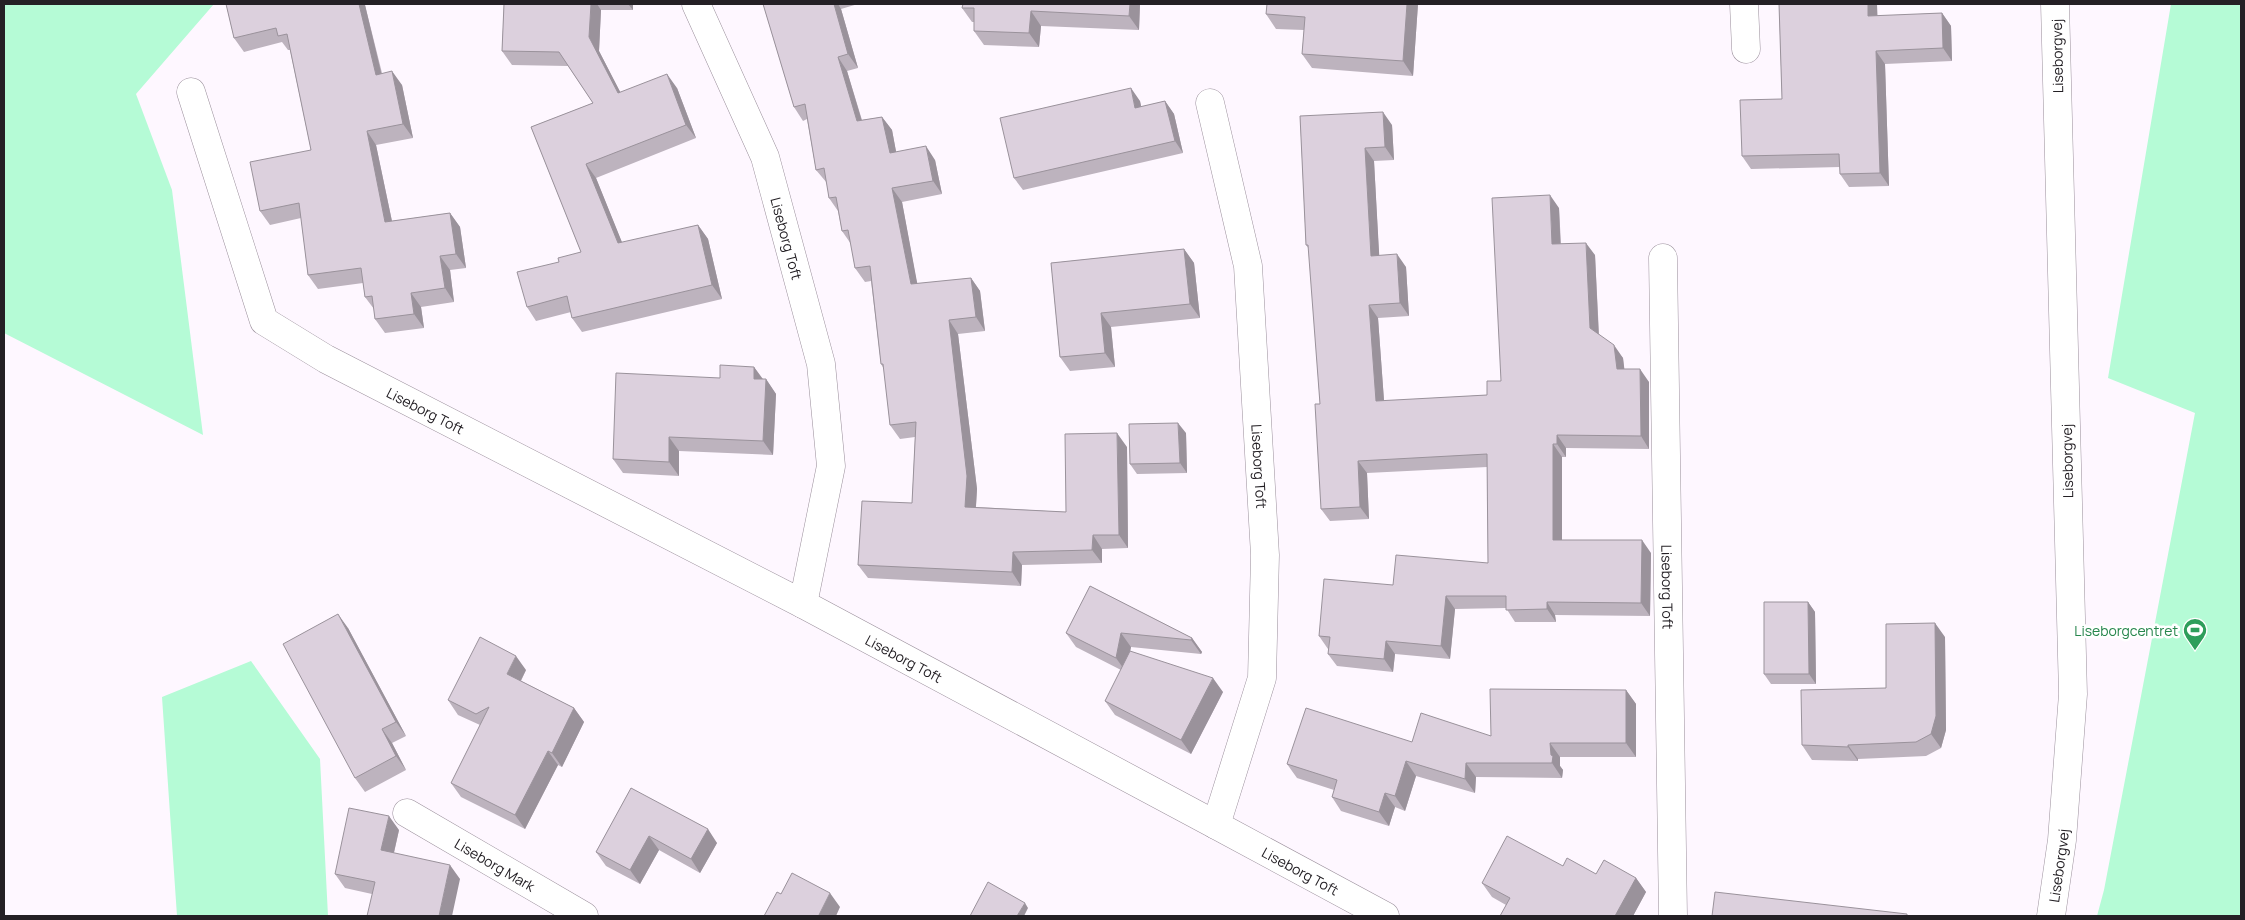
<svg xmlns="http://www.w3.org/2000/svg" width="2245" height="920" font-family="Manrope,sans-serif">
	<rect width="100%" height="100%" fill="#fef7ff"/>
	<path fill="#b5fbd6" d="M 4,4 L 214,4 L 136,94 L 172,190 L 203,435 L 4,333 Z
		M 2171,4 L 2241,4 L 2241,916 L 2097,916 L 2104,890 L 2195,413 L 2108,378 Z
		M 251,661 L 320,759 L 328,916 L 177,916 L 162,697 Z"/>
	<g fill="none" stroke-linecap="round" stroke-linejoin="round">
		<g stroke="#9b909c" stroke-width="29">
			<g id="minor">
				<path id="s1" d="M 696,4 L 765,157 L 821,364 L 831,466 L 803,604"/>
				<path d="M 1744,4 L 1746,49"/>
				<path id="s2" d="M 191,92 L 264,321 L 326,359 L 803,604 L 1216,825"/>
				<path id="s3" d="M 1210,103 L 1248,266 L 1265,555 L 1262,678 L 1216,825 L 1385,916"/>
				<path id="s4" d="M 1663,258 L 1673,916"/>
				<path id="s5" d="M 407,813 L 584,916"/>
			</g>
		</g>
		<g stroke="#9b909c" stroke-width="29">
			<g id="tertiary">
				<path id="s6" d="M 2051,916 L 2062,840 L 2073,694 L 2055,4"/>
			</g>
		</g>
		<use href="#minor" stroke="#fff" stroke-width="28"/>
		<use href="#tertiary" stroke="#fff" stroke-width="28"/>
	</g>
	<path fill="#bdb3be" d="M 226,4 L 369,4 L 365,5 L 382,73 L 402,85 L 413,138 L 376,145 L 392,221 L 450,213 L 460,227 L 466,268 L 450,270 L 454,302 L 421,307 L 424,328 L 385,333 L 375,319 L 374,309 L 365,297 L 363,283 L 318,289 L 308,275 L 301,218 L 270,225 L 260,211 L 311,150 L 290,50 L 288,50 L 282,42 L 244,52 L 234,38 Z
		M 504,4 L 633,4 L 633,10 L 601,10 L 599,51 L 620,92 L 677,88 L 696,138 L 596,178 L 622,243 L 698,225 L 708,239 L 722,299 L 582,332 L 572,318 L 571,312 L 536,321 L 527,307 L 559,262 L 581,252 L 531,127 L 593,103 L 568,66 L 512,65 L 502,51 Z
		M 763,4 L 858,4 L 841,9 L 858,68 L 847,71 L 862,120 L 882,117 L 892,130 L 896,152 L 935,160 L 942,194 L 902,202 L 917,284 L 971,278 L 980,291 L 985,331 L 958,334 L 977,489 L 976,507 L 1066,512 L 1127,447 L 1128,548 L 1102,549 L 1102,563 L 1022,565 L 1021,586 L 868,578 L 858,565 L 912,503 L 915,437 L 900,439 L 890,425 L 884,369 L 881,364 L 871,281 L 865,282 L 855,268 L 851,244 L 842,231 L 838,211 L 829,198 L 827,183 L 816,170 L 807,119 L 803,121 L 794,107 Z
		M 963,4 L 1140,4 L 1139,30 L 1041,26 L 1039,47 L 984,45 L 974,31 L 974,22 L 972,22 L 962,8 Z
		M 1267,4 L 1418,4 L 1413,76 L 1312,68 L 1302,54 L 1304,30 L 1276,29 L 1266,14 Z
		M 1779,4 L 1877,4 L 1877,16 L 1942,13 L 1951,26 L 1952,61 L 1885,64 L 1889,186 L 1849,187 L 1840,174 L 1840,167 L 1751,169 L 1742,156 L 1782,99 Z
		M 1140,101 L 1141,107 L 1165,101 L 1174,114 L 1183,153 L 1023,190 L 1014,178 Z
		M 1300,116 L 1392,125 L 1394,160 L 1374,161 L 1379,256 L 1406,267 L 1409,316 L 1378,318 L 1384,401 L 1487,395 L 1501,381 L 1559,208 L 1561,244 L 1595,255 L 1599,334 L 1623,358 L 1624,369 L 1649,382 L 1649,449 L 1566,448 L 1566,457 L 1562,457 L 1562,540 L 1651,553 L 1650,616 L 1555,615 L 1556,622 L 1515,622 L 1506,608 L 1455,609 L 1450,659 L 1395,654 L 1393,672 L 1337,666 L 1328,654 L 1329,649 L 1328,649 L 1319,636 L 1393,585 L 1488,563 L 1487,467 L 1367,473 L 1369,519 L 1330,521 L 1321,509 L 1320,404 L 1309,249 L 1306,245 Z
		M 1184,249 L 1194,263 L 1200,318 L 1111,327 L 1115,367 L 1070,371 L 1060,357 L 1051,263 Z
		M 754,367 L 763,379 L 766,379 L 776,394 L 773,455 L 679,451 L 679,476 L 623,473 L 613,459 L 720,378 Z
		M 1186,433 L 1187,473 L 1137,474 L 1130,464 Z
		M 1090,586 L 1192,638 L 1202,652 L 1201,654 L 1131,647 L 1130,651 L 1223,692 L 1191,754 L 1115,715 L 1105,701 L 1121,670 L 1076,647 L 1066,633 Z
		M 1808,602 L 1815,612 L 1816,684 L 1771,684 L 1764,674 Z
		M 348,628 L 406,736 L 392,743 L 406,770 L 365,792 L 355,778 Z
		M 1945,637 L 1946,730 L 1941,748 L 1926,756 L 1858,759 L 1858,761 L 1812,760 L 1802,745 L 1886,688 Z
		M 526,670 L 521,681 L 574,708 L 584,722 L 562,767 L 558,765 L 525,829 L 461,797 L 451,783 L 480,725 L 458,715 L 448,700 Z
		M 1626,690 L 1636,704 L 1636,757 L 1560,757 L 1560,766 L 1563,770 L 1562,778 L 1476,777 L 1475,793 L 1416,776 L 1405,811 L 1395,807 L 1389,826 L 1341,811 L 1332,797 L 1334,790 L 1297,778 L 1287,764 L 1412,742 L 1491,736 Z
		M 631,788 L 717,843 L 700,873 L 659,850 L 640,884 L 606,866 L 596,852 Z
		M 399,830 L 394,853 L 460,879 L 372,894 L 345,888 L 335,874 Z
		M 1563,866 L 1596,874 L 1636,878 L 1646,892 L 1633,916 L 1500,916 L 1506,905 L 1492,897 L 1482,883 Z"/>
	<path fill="#9a929b" d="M 359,4 L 364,4 L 365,5 L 385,89 L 376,75 Z
		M 591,4 L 597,4 L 601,10 L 599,51 L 628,107 L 618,93 L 589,37 Z
		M 628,4 L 633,4 L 633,10 Z
		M 834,4 L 838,4 L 841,9 L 858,68 L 848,54 Z
		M 1130,4 L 1140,4 L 1139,30 L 1129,16 Z
		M 1407,4 L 1418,4 L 1413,76 L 1403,61 Z
		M 1868,4 L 1877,4 L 1878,29 L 1868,16 Z
		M 1031,11 L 1041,26 L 1039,47 L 1029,33 Z
		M 1942,13 L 1951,26 L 1952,61 L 1943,48 Z
		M 1876,51 L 1885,64 L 1889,186 L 1880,173 Z
		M 838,57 L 847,71 L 866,135 L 857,121 Z
		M 392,71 L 402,85 L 413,138 L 403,124 Z
		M 667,74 L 677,88 L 696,138 L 686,125 Z
		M 1131,88 L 1140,101 L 1144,120 L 1135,108 Z
		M 1165,101 L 1174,114 L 1183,153 L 1175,141 Z
		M 1383,112 L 1392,125 L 1394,160 L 1385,147 Z
		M 882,117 L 892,130 L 899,167 L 890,153 Z
		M 367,131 L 376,145 L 395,236 L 385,222 Z
		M 926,146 L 935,160 L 942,194 L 933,181 Z
		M 1365,148 L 1374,161 L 1380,269 L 1371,256 Z
		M 586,164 L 596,178 L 628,257 L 618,243 Z
		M 892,188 L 902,202 L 920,298 L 911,284 Z
		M 1550,195 L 1559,208 L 1561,257 L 1552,244 Z
		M 450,213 L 460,227 L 466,268 L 456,254 Z
		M 698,225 L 708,239 L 722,299 L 712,285 Z
		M 1586,243 L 1595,255 L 1599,341 L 1590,328 Z
		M 1184,249 L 1194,263 L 1200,318 L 1190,304 Z
		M 1397,254 L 1406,267 L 1409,316 L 1400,303 Z
		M 440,256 L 450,270 L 454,302 L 445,288 Z
		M 971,278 L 980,291 L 985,331 L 976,317 Z
		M 411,293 L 421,307 L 424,328 L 414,314 Z
		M 1369,305 L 1378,318 L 1385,414 L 1376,401 Z
		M 1101,313 L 1111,327 L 1115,367 L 1105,353 Z
		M 949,320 L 958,334 L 977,489 L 975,520 L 965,507 Z
		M 1614,345 L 1623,358 L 1626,382 L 1617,369 Z
		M 754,367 L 764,381 L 754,379 Z
		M 1640,369 L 1649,382 L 1649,449 L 1641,436 Z
		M 766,379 L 776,394 L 773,455 L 763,441 Z
		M 1178,423 L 1186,433 L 1187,473 L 1180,463 Z
		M 1117,433 L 1127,447 L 1128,548 L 1119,535 Z
		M 1557,435 L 1566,448 L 1566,457 L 1557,444 Z
		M 669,437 L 679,451 L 679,476 L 669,462 Z
		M 1553,444 L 1562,457 L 1562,553 L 1553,540 Z
		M 1358,461 L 1367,473 L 1369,519 L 1360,507 Z
		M 1093,535 L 1102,549 L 1102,563 L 1092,550 Z
		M 1642,540 L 1651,553 L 1650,616 L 1641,603 Z
		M 1013,552 L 1022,565 L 1021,586 L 1012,572 Z
		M 1446,596 L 1455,609 L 1450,659 L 1441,646 Z
		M 1547,602 L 1555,615 L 1556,622 L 1547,609 Z
		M 1808,602 L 1815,612 L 1816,684 L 1809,674 Z
		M 338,614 L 348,628 L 406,736 L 396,722 Z
		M 1935,623 L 1945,637 L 1946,730 L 1941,748 L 1931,734 Z
		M 1121,633 L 1131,647 L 1126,672 L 1116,658 Z
		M 1192,638 L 1202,652 L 1201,654 L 1191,640 Z
		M 1386,641 L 1395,654 L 1393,672 L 1384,659 Z
		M 516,656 L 526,670 L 517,688 L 507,674 Z
		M 1213,678 L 1223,692 L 1191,754 L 1181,740 Z
		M 1626,690 L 1636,704 L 1636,757 L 1626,743 Z
		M 574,708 L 584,722 L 562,767 L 552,753 Z
		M 382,729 L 392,743 L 406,770 L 396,756 Z
		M 1550,743 L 1560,757 L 1560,766 L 1563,770 L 1562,778 L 1552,763 L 1551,755 Z
		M 1848,745 L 1858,759 L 1858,761 L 1848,747 Z
		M 548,751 L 558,765 L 525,829 L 515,815 Z
		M 1406,761 L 1416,776 L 1405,811 L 1395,796 Z
		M 1466,763 L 1476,777 L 1475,793 L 1465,779 Z
		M 1385,793 L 1395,807 L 1389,826 L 1379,812 Z
		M 389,816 L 399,830 L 391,865 L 381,850 Z
		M 708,829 L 717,843 L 700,873 L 691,859 Z
		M 649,836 L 659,850 L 640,884 L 630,870 Z
		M 450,865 L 460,879 L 452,916 L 439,916 Z
		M 1636,878 L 1646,892 L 1633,916 L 1615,916 Z
		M 830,893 L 840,907 L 836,916 L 820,916 L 819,915 Z
		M 1025,903 L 1028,908 L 1024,916 L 1017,916 Z"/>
	<path fill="#dcd0dd" stroke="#9a929b" d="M 226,4 L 359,4 L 376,75 L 392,71 L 403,124 L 367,131 L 385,222 L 450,213 L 456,254 L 440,256 L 445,288 L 411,293 L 414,314 L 375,319 L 372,296 L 365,297 L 361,268 L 308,275 L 299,203 L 260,211 L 250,162 L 311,150 L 287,34 L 278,36 L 276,28 L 234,38 Z
		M 504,4 L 591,4 L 589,37 L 618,93 L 667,74 L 686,125 L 586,164 L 618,243 L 698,225 L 712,285 L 572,318 L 567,296 L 527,307 L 517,272 L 559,262 L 558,258 L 581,252 L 531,127 L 593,103 L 559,52 L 502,51 Z
		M 763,4 L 834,4 L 848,54 L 838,57 L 857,121 L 882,117 L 890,153 L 926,146 L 933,181 L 892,188 L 911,284 L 971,278 L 976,317 L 949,320 L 967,476 L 965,507 L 1066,512 L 1065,434 L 1117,433 L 1119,535 L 1093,535 L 1092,550 L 1013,552 L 1012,572 L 858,565 L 862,501 L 912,503 L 916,422 L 890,425 L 883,364 L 881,364 L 870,266 L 855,268 L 848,230 L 842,231 L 836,197 L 829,198 L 824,168 L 816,170 L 805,104 L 794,107 Z
		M 963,4 L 1130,4 L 1129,16 L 1031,11 L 1029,33 L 974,31 L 974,8 L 962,8 Z
		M 1267,4 L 1407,4 L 1403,61 L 1302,54 L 1305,17 L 1266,14 Z
		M 1779,4 L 1868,4 L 1868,16 L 1942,13 L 1943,48 L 1876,51 L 1880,173 L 1840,174 L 1839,154 L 1742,156 L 1740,100 L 1782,99 Z
		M 1131,88 L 1135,108 L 1165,101 L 1175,141 L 1014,178 L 1000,118 Z
		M 1383,112 L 1385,147 L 1365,148 L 1371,256 L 1397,254 L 1400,303 L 1369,305 L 1376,401 L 1487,395 L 1487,381 L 1501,381 L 1492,198 L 1550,195 L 1552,244 L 1586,243 L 1590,328 L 1614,345 L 1617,369 L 1640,369 L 1641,436 L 1557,435 L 1557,444 L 1553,444 L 1553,540 L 1642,540 L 1641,603 L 1547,602 L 1547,609 L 1506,610 L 1506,596 L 1446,596 L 1441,646 L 1386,641 L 1384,659 L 1328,654 L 1330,637 L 1319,636 L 1324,579 L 1393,585 L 1396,555 L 1488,563 L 1487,454 L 1358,461 L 1360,507 L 1321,509 L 1315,404 L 1320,404 L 1308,245 L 1306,245 L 1300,116 Z
		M 1184,249 L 1190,304 L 1101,313 L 1105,353 L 1060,357 L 1051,263 Z
		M 720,365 L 754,367 L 754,379 L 766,379 L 763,441 L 669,437 L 669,462 L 613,459 L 616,373 L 720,378 Z
		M 1178,423 L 1180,463 L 1130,464 L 1129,424 Z
		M 1090,586 L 1192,638 L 1191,640 L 1121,633 L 1116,658 L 1066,633 Z
		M 1764,602 L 1808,602 L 1809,674 L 1764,674 Z
		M 338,614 L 396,722 L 382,729 L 396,756 L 355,778 L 283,644 Z
		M 1935,623 L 1936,716 L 1931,734 L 1916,742 L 1848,745 L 1848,747 L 1802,745 L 1801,690 L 1886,688 L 1886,624 Z
		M 480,637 L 516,656 L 507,674 L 574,708 L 552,753 L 548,751 L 515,815 L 451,783 L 489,707 L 476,714 L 448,700 Z
		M 1130,651 L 1213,678 L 1181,740 L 1105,701 Z
		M 1490,689 L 1626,690 L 1626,743 L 1550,743 L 1551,755 L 1553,756 L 1552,763 L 1466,763 L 1465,779 L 1406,761 L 1395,796 L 1385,793 L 1379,812 L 1332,797 L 1337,780 L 1287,764 L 1306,708 L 1412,742 L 1421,713 L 1491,736 Z
		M 631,788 L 708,829 L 691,859 L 649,836 L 630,870 L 596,852 Z
		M 349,808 L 389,816 L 381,850 L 450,865 L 439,916 L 367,916 L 375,882 L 335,874 Z
		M 1507,836 L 1563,866 L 1567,858 L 1596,874 L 1604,860 L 1636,878 L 1615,916 L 1500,916 L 1510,898 L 1482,883 Z
		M 792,873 L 830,893 L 819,915 L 821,916 L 764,916 L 777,892 L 781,894 Z
		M 988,882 L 1025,903 L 1017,916 L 970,916 Z
		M 1715,892 L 1907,914 L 1907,916 L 1712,916 Z"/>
	<defs>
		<g id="stadium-pin" transform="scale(1.25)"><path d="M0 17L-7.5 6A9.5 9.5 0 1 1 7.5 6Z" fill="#2e9e5b" stroke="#fff"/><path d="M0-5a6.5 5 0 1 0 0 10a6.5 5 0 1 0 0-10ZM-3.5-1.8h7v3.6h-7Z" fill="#fff"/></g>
	</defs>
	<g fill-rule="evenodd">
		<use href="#stadium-pin" x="2195" y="630"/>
	</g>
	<g text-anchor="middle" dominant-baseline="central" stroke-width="5" stroke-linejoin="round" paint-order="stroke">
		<g font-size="14" fill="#242025" stroke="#fff">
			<text transform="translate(2057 56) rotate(-91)">Liseborgvej</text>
			<text stroke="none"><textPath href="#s1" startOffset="252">Liseborg Toft</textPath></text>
			<text stroke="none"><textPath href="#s2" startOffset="425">Liseborg Toft</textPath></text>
			<text transform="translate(2067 461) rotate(-91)">Liseborgvej</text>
			<text stroke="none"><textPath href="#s3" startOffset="368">Liseborg Toft</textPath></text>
			<text stroke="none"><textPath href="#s4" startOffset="329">Liseborg Toft</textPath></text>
			<text stroke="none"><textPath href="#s2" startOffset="964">Liseborg Toft</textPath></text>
			<text stroke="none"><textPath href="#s5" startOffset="102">Liseborg Mark</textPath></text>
			<text stroke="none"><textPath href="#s6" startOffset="51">Liseborgvej</textPath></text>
			<text stroke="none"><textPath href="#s3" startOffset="830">Liseborg Toft</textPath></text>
		</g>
		<g font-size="14" fill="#27864d" stroke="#fff" text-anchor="end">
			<text x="2178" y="630">Liseborgcentret</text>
		</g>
	</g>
	<rect width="2245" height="920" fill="none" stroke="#242025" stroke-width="10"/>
</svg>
